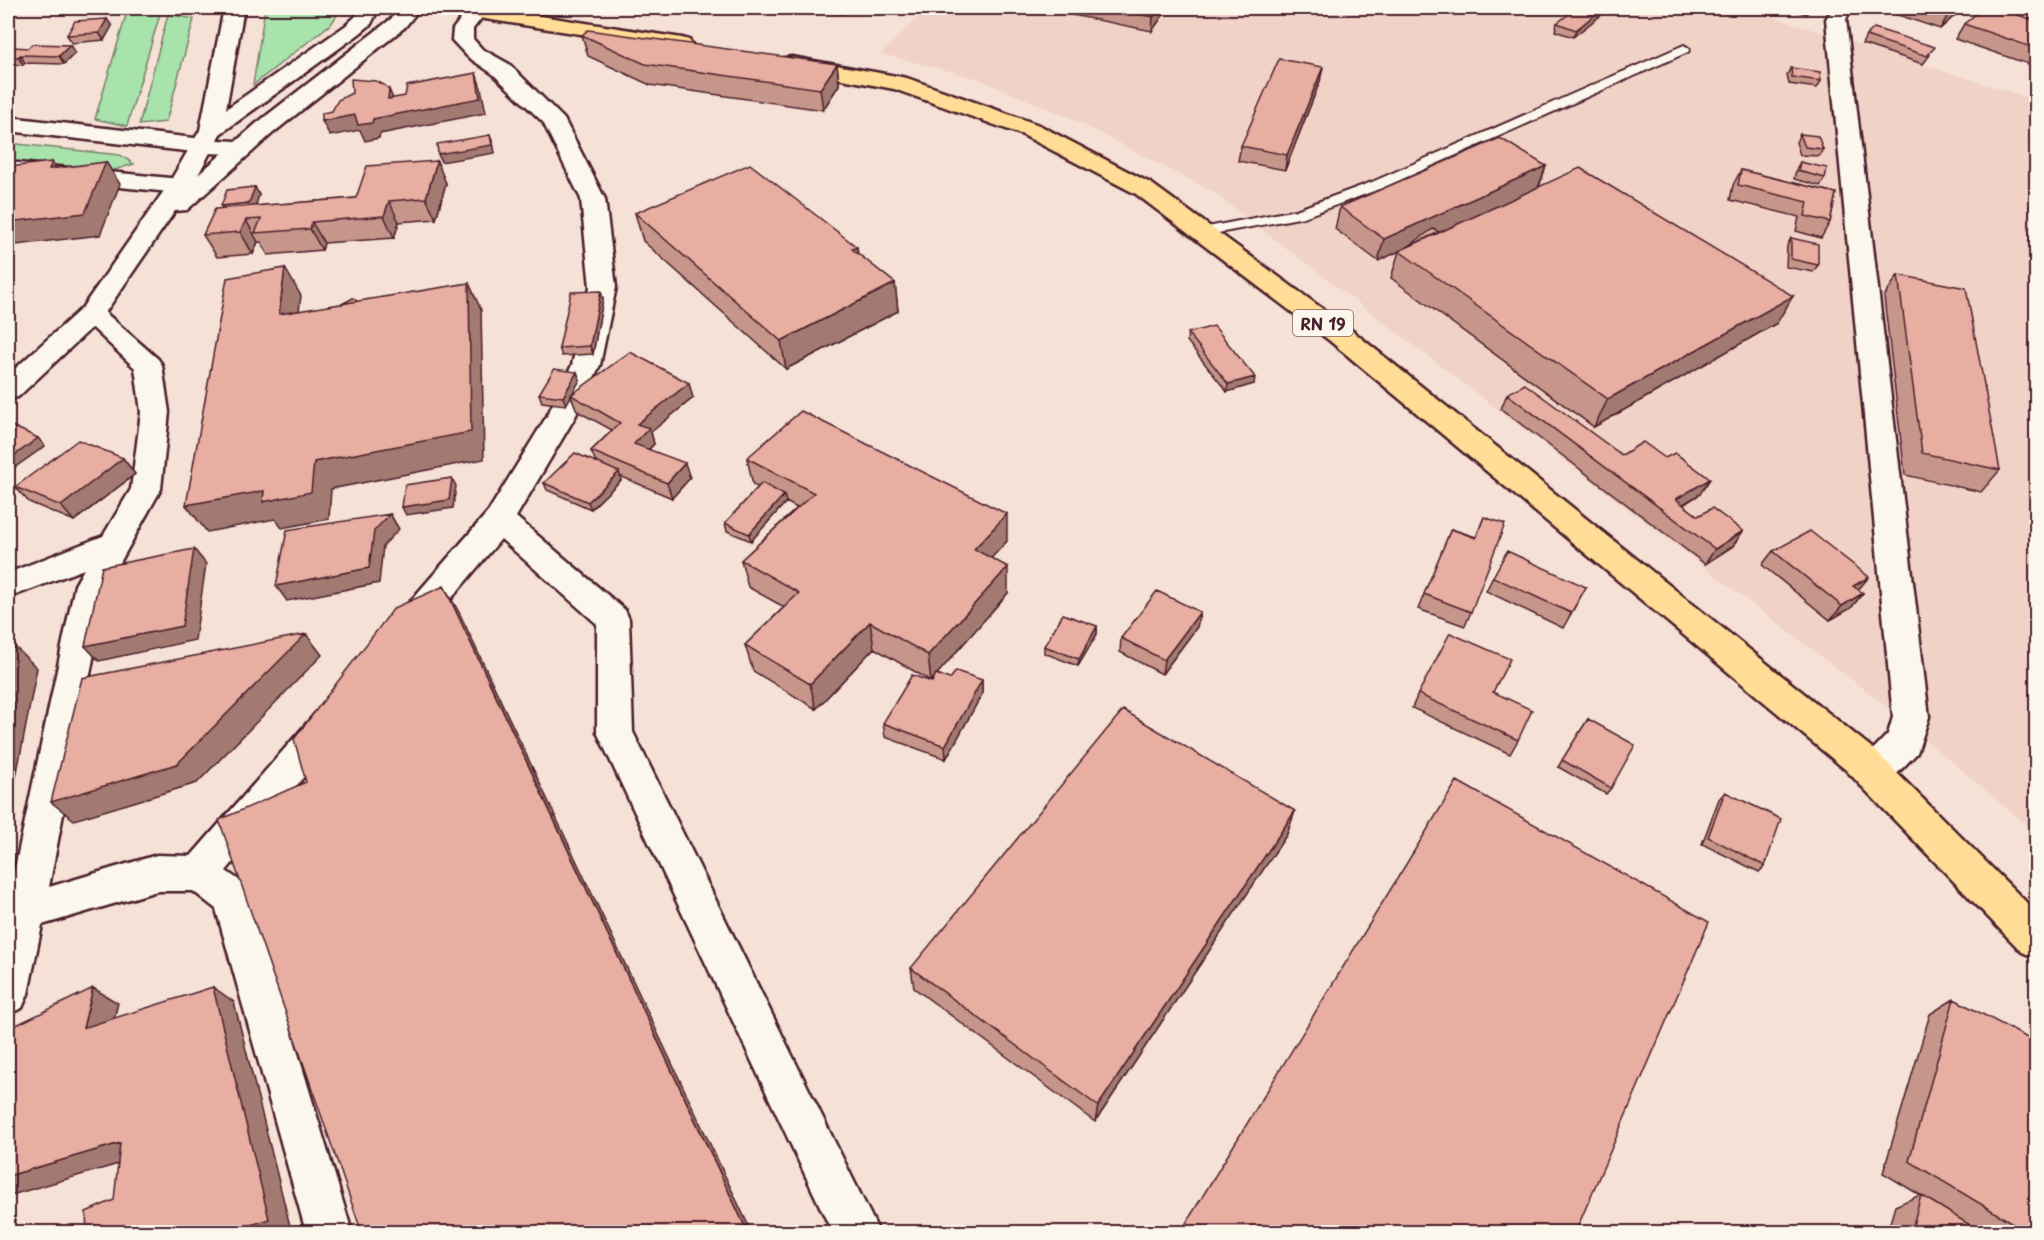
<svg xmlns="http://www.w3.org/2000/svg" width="2044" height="1240" font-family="'Playpen Sans',sans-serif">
	<rect width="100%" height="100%" fill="#f5e1d6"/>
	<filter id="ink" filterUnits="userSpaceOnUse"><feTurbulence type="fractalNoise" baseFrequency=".0167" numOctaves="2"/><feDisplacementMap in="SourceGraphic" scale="12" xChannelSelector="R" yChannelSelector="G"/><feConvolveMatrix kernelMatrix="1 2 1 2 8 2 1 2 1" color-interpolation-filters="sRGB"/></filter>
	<g filter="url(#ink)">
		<path fill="#f1d2c6" d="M 928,8 L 1743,8 L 2036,100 L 2036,833 L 1885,705 L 1213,192 L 1071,118 L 976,78 L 881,54 Z"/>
		<path fill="#a7e3aa" stroke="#78816a" stroke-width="1.5" d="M 265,8 L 341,8 L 332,23 L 253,85 Z
			M 127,12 L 160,14 L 127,126 L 95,119 Z
			M 168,14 L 194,19 L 166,122 L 139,125 Z
			M 8,143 L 120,155 L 134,164 L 111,171 L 8,161 Z"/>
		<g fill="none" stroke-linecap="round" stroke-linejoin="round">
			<g stroke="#4a1f2b" stroke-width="4">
				<path id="lane" d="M 1684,45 L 1690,49 L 1688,52 L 1382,188 L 1304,217 L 1202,236 L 1195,232 L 1202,228 L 1296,210 L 1372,182 Z"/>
			</g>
			<g stroke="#4a1f2b" stroke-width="5">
				<path id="street" d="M 469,8 L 485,8 L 487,11 L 473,29 L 473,39 L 482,49 L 509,64 L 564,119 L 605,199 L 616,287 L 600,365 L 575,417 L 516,517 L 625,610 L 629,619 L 633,732 L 879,1232 L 832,1232 L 597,732 L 597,624 L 501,539 L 425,630 L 413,634 L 401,630 L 396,621 L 401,612 L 488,512 L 547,416 L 572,365 L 590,287 L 581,199 L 543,122 L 493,74 L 468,57 L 452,40 L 453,29 Z
					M 1833,8 L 1853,8 L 1846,19 L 1929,717 L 1917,753 L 1886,785 L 1873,790 L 1860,785 L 1855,774 L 1860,763 L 1888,734 L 1893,717 L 1826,19 Z
					M 8,117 L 203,139 L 252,142 L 256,147 L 252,152 L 244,154 L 203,153 L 8,131 Z
					M 8,162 L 180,179 L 188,181 L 192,186 L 188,191 L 180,193 L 8,176 Z
					M 91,306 L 100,308 L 158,359 L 162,365 L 169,412 L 161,489 L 107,586 L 49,887 L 157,855 L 191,856 L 316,713 L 328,708 L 340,713 L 346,723 L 340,733 L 226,871 L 246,885 L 251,898 L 352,1232 L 306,1232 L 216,909 L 193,891 L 157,891 L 42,925 L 28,994 L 22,1008 L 8,1014 L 8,901 L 75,585 L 84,569 L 8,598 L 8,573 L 103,536 L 131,489 L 141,412 L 135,368 L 78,314 L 82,308 Z"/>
			</g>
			<g stroke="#4a1f2b" stroke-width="5">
				<path id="secondary" d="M 224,8 L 244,8 L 226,109 L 345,26 L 355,17 L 359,8 L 379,8 L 371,24 L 359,34 L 220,134 L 198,175 L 257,123 L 391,19 L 400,8 L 420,8 L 405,27 L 273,133 L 187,210 L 175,211 L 100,320 L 18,397 L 8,399 L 8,375 L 82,308 L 168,185 L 200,130 Z"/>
			</g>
			<g stroke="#4a1f2b" stroke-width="5">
				<path id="primary" d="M 443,8 L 489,8 L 682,38 L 689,40 L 692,44 L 689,48 L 682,50 L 453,14 L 446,12 Z
					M 792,57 L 907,78 L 1039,125 L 1152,184 L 1350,329 L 1872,748 L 2036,912 L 2036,958 L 2022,952 L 1846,770 L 1330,341 L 1136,194 L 1023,135 L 894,89 L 784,68 L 781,63 L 784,58 Z"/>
			</g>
			<use href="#lane" fill="#fbf7ec" fill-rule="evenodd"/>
			<use href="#street" fill="#fbf7ec" fill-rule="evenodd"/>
			<use href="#secondary" fill="#fbf7ec" fill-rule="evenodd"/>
			<use href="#primary" fill="#ffdd96" fill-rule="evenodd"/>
		</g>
		<path fill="#c7968a" stroke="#4a1f2b" stroke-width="1.5" d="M 810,8 L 849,8 L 843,14 Z
			M 1068,8 L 1168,8 L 1152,31 L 1067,14 Z
			M 1610,8 L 1573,37 L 1555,31 L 1557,23 Z
			M 1784,8 L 1813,8 L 1806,14 Z
			M 1877,8 L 1963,8 L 1940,29 Z
			M 2037,21 L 2037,67 L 1955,39 L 1964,24 Z
			M 112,26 L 104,40 L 72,43 L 67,35 Z
			M 582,35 L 837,64 L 839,85 L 823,110 L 650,85 L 588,56 Z
			M 1866,36 L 1930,55 L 1923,64 L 1862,44 Z
			M 8,52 L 75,53 L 64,64 L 25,63 L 23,65 L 9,64 L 8,65 Z
			M 1791,68 L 1821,81 L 1817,88 L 1789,84 L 1787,75 Z
			M 1320,81 L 1285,170 L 1238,161 L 1241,146 Z
			M 1800,134 L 1823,149 L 1819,156 L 1800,155 L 1796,142 Z
			M 1800,162 L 1825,178 L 1820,186 L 1794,179 L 1796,170 Z
			M 1546,166 L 1539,187 L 1777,323 L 1594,427 L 1391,278 L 1399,251 L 1378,261 L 1335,229 L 1340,207 Z
			M 1741,170 L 1836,193 L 1830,222 L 1821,238 L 1796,231 L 1799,217 L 1730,200 L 1733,185 Z
			M 446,183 L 436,219 L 399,222 L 394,238 L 324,243 L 322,250 L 268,255 L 261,242 L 258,242 L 253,254 L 217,257 L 203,235 L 222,208 L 221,206 L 255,187 L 259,195 L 255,206 L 356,198 Z
			M 635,213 L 858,254 L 895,283 L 898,311 L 786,369 L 643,241 Z
			M 1791,238 L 1818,265 L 1813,272 L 1786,267 L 1787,246 Z
			M 1898,275 L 2000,470 L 1981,492 L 1905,475 L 1884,297 Z
			M 603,299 L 593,354 L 562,356 L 559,348 Z
			M 1188,333 L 1254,384 L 1227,392 L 1187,341 Z
			M 577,372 L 580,380 L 571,395 L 693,398 L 651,432 L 654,444 L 649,449 L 690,478 L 672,498 L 620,476 L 621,480 L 591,509 L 547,490 L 544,483 L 596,462 L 591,451 L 612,430 L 577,411 L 571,396 L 566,405 L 542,402 L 539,394 Z
			M 1507,394 L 1622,455 L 1665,458 L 1700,494 L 1683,505 L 1698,516 L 1743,531 L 1733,546 L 1705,564 L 1501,409 Z
			M 123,458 L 135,474 L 74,521 L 29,502 L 15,487 Z
			M 747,458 L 1007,541 L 991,558 L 1008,593 L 937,674 L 950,679 L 982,680 L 982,694 L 946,759 L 885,737 L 883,723 L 932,682 L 934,677 L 931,681 L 874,648 L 816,709 L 753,671 L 745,645 L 784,607 L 748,587 L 741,560 L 797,508 L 786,502 L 751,541 L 727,531 L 725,523 L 758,487 L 753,485 Z
			M 1484,517 L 1471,612 L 1465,626 L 1418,609 L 1451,529 L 1476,537 Z
			M 1773,551 L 1863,593 L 1851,608 L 1830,620 L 1762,565 Z
			M 1493,577 L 1586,587 L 1563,628 L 1486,591 Z
			M 1200,612 L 1197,627 L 1162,674 L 1120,652 L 1121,638 Z
			M 1097,626 L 1097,634 L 1078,666 L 1044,653 L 1044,646 Z
			M 1493,692 L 1518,740 L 1510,754 L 1412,708 L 1418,694 Z
			M 1588,719 L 1611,788 L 1606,794 L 1558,767 Z
			M 1725,792 L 1765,866 L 1759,872 L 1702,844 L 1719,799 Z
			M 1295,811 L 1287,834 L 1095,1122 L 914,988 L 911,968 Z
			M 1954,999 L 2037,1233 L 1887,1233 L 1895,1206 L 1920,1195 L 1883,1173 L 1930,1014 Z"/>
		<path fill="#a27a71" stroke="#4a1f2b" stroke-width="1.5" d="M 842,8 L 849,8 L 843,14 Z
			M 1160,8 L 1168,8 L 1152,31 L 1153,17 Z
			M 1603,8 L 1610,8 L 1573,37 L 1576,30 Z
			M 1952,8 L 1963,8 L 1940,29 Z
			M 107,19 L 112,26 L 104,40 L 99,33 Z
			M 70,45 L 75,53 L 64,64 L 59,56 Z
			M 20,55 L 25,63 L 23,65 L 18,57 Z
			M 837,64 L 839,85 L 823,110 L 820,89 Z
			M 1323,67 L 1320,81 L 1285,170 L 1287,155 Z
			M 476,73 L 481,88 L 486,113 L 380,134 L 379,138 L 365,141 L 360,130 L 330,136 L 322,121 L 355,115 L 373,119 Z
			M 389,89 L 395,104 L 388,99 Z
			M 490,135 L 493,142 L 495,153 L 441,162 L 438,154 Z
			M 437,161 L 446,183 L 436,219 L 426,198 Z
			M 52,162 L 67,184 L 49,169 Z
			M 106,162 L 120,184 L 100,235 L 8,246 L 8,222 Z
			M 1546,166 L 1538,188 L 1378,261 L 1384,239 Z
			M 255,187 L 259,195 L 254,211 L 226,214 L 221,206 Z
			M 389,201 L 399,222 L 394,238 L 384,216 Z
			M 246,220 L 258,242 L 253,254 L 240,232 Z
			M 312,222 L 324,243 L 322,250 L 310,229 Z
			M 857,247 L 861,274 L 852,249 Z
			M 285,268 L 301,296 L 295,342 L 279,314 Z
			M 469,283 L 481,310 L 484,459 L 331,489 L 329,519 L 282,528 L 275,519 L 207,532 L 186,505 L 314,462 Z
			M 895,283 L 898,311 L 786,369 L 781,341 Z
			M 601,291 L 603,299 L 593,354 L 590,346 Z
			M 1793,296 L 1777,323 L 1594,427 L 1608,399 Z
			M 577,372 L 580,380 L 566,405 L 563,397 Z
			M 1255,377 L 1254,384 L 1227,392 L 1228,384 Z
			M 689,383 L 693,398 L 651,432 L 654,444 L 639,459 L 634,444 L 637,424 Z
			M 38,438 L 45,446 L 8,472 L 8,460 Z
			M 123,458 L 135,474 L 74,521 L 61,506 Z
			M 685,463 L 690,478 L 672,498 L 667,483 Z
			M 619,472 L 621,480 L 591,509 L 588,502 Z
			M 452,478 L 456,486 L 453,508 L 406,515 L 402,507 Z
			M 1710,479 L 1700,494 L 1667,514 L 1676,499 Z
			M 784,495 L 786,502 L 751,541 L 749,534 Z
			M 390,514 L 399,529 L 383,546 L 379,583 L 287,601 L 276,586 Z
			M 1007,514 L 1007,541 L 975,576 L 974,549 Z
			M 1743,531 L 1733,546 L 1705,564 L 1715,549 Z
			M 194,549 L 206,564 L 195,640 L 99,661 L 85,646 Z
			M 1008,567 L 1008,593 L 931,681 L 928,655 Z
			M 1869,577 L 1857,591 L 1853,586 Z
			M 444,586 L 459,612 L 752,1233 L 748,1233 Z
			M 1863,593 L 1851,608 L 1830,620 L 1842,606 Z
			M 1200,612 L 1197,627 L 1162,674 L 1164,660 Z
			M 870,622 L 874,648 L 816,709 L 810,684 Z
			M 1097,626 L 1097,634 L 1078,666 L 1079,659 Z
			M 306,634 L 322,655 L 197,783 L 74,820 L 51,802 Z
			M 10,642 L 37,668 L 8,819 L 8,653 Z
			M 982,680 L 982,694 L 946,759 L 945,746 Z
			M 1295,811 L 1287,834 L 1095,1122 L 1098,1106 Z
			M 213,987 L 234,1002 L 291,1230 L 283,1233 L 227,1233 Z
			M 93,988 L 118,1003 L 108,1043 L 83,1028 Z
			M 120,1143 L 146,1156 L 8,1196 L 8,1176 Z"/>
		<path fill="#e7aea1" stroke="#4a1f2b" stroke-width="1.5" d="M 1107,8 L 1160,8 L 1153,17 Z
			M 1577,8 L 1603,8 L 1576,30 L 1557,23 Z
			M 1983,8 L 1996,8 L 2037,21 L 2037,49 L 1964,24 Z
			M 107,19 L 99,33 L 67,35 L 75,21 Z
			M 1874,28 L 1935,47 L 1927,56 L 1866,36 Z
			M 588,30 L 837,64 L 820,89 L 645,64 L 582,35 Z
			M 32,44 L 70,45 L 59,56 L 20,55 L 18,57 L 8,57 L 8,52 L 13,47 L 28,48 Z
			M 1279,59 L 1323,67 L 1287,155 L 1241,146 Z
			M 1791,68 L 1820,72 L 1821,81 L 1792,77 Z
			M 476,73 L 480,98 L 373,119 L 372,123 L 358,125 L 355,115 L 322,121 L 322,113 L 332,111 L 338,100 L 352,93 L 351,79 L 376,81 L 384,85 L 389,89 L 388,99 L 405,96 L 407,86 Z
			M 1800,134 L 1818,136 L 1823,149 L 1805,147 Z
			M 490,135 L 492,145 L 438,154 L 437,144 Z
			M 1500,138 L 1546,166 L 1384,239 L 1340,207 Z
			M 437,161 L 426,198 L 389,201 L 384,216 L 312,222 L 310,229 L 255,233 L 261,219 L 246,220 L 240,232 L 203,235 L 215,209 L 356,198 L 367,166 Z
			M 52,162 L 49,169 L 106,162 L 85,213 L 8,222 L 8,167 Z
			M 1800,162 L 1827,168 L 1825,178 L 1798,171 Z
			M 750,164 L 857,247 L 852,249 L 895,283 L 781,341 L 635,213 Z
			M 1580,168 L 1793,296 L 1608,399 L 1399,251 Z
			M 1741,170 L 1836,193 L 1830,222 L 1805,216 L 1808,202 L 1738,185 Z
			M 255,187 L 249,203 L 221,206 L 227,190 Z
			M 1433,229 L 1439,232 L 1407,247 Z
			M 1791,238 L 1818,244 L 1818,265 L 1791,259 Z
			M 285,268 L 279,314 L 469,283 L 471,432 L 314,462 L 311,492 L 263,502 L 264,491 L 186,505 L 227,278 Z
			M 1898,275 L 1966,288 L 2000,470 L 1922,453 Z
			M 601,291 L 590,346 L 559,348 L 571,292 Z
			M 353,298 L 357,301 L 342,304 Z
			M 1214,326 L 1255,377 L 1228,384 L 1188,333 Z
			M 630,352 L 689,383 L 637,424 L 649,428 L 634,444 L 685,463 L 667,483 L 591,451 L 620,423 L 571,395 Z
			M 554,369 L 577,372 L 563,397 L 539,394 Z
			M 1525,384 L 1622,455 L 1643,442 L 1665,458 L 1675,453 L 1710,479 L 1676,499 L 1698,516 L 1712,508 L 1743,531 L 1715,549 L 1507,394 Z
			M 801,411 L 1007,514 L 974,549 L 1008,567 L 928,655 L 870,622 L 810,684 L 745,645 L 799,593 L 741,560 L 814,493 L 747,458 Z
			M 10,425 L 38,438 L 8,460 L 8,427 Z
			M 78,440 L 123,458 L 61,506 L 15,487 Z
			M 575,453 L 619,472 L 588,502 L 544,483 Z
			M 452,478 L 449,500 L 402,507 L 405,485 Z
			M 762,483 L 784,495 L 749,534 L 725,523 Z
			M 390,514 L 374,531 L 369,568 L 276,586 L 287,530 Z
			M 1484,517 L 1505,524 L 1471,612 L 1424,594 L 1451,529 L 1476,538 Z
			M 1810,531 L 1869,577 L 1853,586 L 1863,593 L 1842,606 L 1773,551 Z
			M 194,549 L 182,626 L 85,646 L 102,567 Z
			M 1507,551 L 1586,587 L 1571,613 L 1493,577 Z
			M 444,586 L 748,1233 L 362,1233 L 219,820 L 306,782 L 294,739 L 394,608 Z
			M 1157,591 L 1200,612 L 1164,660 L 1121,638 Z
			M 1063,614 L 1097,626 L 1079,659 L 1044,646 Z
			M 1450,633 L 1510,659 L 1493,692 L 1532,710 L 1518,740 L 1418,694 Z
			M 306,634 L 177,764 L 51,802 L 82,678 Z
			M 8,641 L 10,642 L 8,653 Z
			M 956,671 L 982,680 L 945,746 L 883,723 L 912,675 L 932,682 L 936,674 L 950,679 Z
			M 1123,710 L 1295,811 L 1098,1106 L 911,968 Z
			M 1588,719 L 1635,745 L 1611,788 L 1562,760 Z
			M 1457,781 L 1709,922 L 1575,1233 L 1180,1233 Z
			M 1725,792 L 1781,819 L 1765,866 L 1708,837 Z
			M 213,987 L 269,1219 L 227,1233 L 87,1233 L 86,1212 L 114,1200 L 120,1143 L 8,1176 L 8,1029 L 93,988 L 83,1028 Z
			M 1954,999 L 2037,1043 L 2037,1233 L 2029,1233 L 1909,1161 Z
			M 1921,1195 L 1983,1233 L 1911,1233 Z"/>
	</g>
	<g text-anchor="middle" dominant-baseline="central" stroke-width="6" stroke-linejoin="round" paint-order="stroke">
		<rect fill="#fbf7ec" stroke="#7f6065" stroke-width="1.5" x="1293" y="310" width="60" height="26" rx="4.5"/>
		<g font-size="16" font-weight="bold" fill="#4a1f2b">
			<text x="1323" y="323">RN 19</text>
		</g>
	</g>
	<rect width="2044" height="1240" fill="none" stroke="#fbf7ec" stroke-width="30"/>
	<rect x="15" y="15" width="2014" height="1210" fill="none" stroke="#4a1f2b" stroke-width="2" filter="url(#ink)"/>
</svg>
